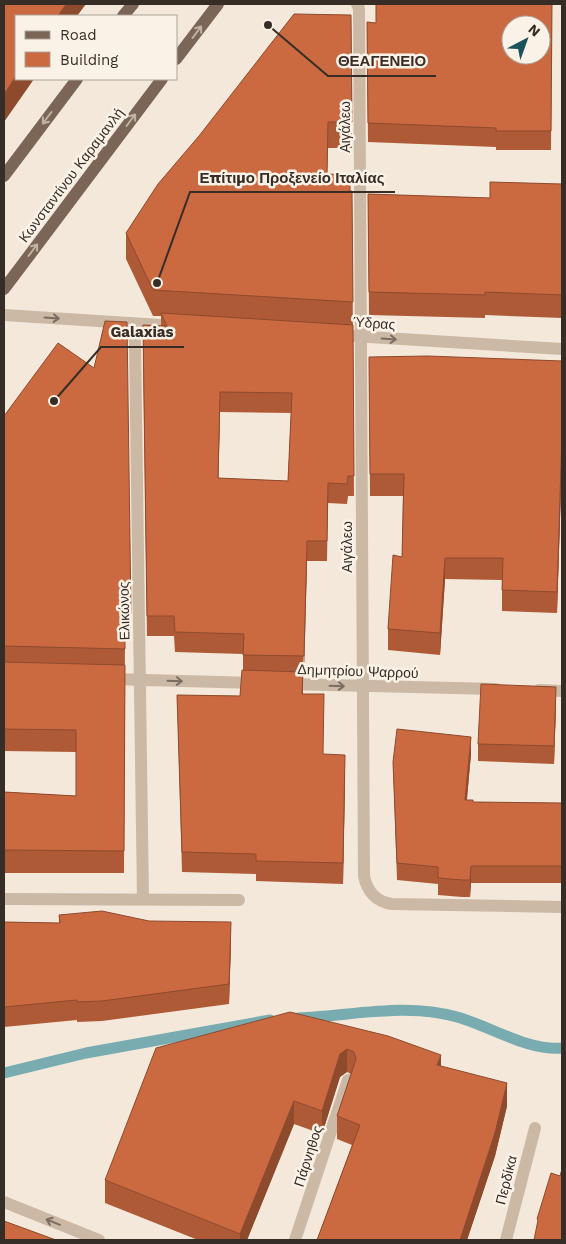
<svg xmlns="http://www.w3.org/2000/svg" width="566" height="1244" font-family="'Work Sans',sans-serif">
	<rect width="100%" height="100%" fill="#f3e8da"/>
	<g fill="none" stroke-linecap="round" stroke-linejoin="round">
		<path stroke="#78acb1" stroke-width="11" d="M 298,1018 C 351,1016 405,1002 457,1017 C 490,1026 527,1051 562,1048
			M 4,1073 L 86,1053 L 270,1020"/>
		<path stroke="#cbb9a6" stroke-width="12" d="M 357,4 L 359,9 L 364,876 C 367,891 376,902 392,904 L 562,907
			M 4,315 L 176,326
			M 133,323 L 135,344 L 143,899
			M 353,336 L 562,349
			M 109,679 L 256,683
			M 286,684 L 496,689
			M 539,690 L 562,691
			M 4,899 L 239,900
			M 4,1202 L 99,1240
			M 295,1240 L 348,1080
			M 506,1240 L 535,1128"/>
		<path stroke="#7a6557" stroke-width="12" d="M 123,16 L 133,4
			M 176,59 L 218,4
			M 4,176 L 77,79
			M 4,289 L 162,79"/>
	</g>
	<path fill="#af5a37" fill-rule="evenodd" d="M 552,4 L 551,150 L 496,150 L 496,147 L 368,142 L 367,22 L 376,23 Z
		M 351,15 L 352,148 L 328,148 L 327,174 L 350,191 L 352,191 L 354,496 L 348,496 L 347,504 L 328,503 L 327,561 L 307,561 L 303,676 L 303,694 L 323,754 L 345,775 L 343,884 L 256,881 L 256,874 L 182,872 L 177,695 L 240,696 L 243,670 L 243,654 L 175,652 L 174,636 L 147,636 L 143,345 L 161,326 L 161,316 L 153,316 L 126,259 L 126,233 L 199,136 ZM 220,412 L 291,413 L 288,481 L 218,478 Z
		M 562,184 L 562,318 L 485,315 L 485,318 L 369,315 L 368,194 L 490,198 Z
		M 369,357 L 562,361 L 562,457 L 557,613 L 502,611 L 502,580 L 445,579 L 440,655 L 388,650 L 388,629 L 402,557 L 403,496 L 370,496 Z
		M 94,368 L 131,614 L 131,636 L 125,636 L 124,873 L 4,873 L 4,792 L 76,796 L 76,752 L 4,751 L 4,416 Z
		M 556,704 L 554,764 L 478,761 L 478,744 Z
		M 471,754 L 467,800 L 473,802 L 562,803 L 562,883 L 471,883 L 470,897 L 462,897 L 438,895 L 438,884 L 397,880 L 393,762 Z
		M 59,915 L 231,942 L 229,1004 L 102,1021 L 77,1022 L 77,1020 L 4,1027 L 4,922 L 59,923 Z
		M 290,1012 L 441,1066 L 507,1106 L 495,1156 L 467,1240 L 317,1240 L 352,1145 L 337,1139 L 337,1116 L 351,1074 L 347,1072 L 340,1077 L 322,1134 L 294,1124 L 247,1240 L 198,1240 L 105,1203 L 105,1180 Z"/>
	<path fill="#8e4a2d" d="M 66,4 L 86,4 L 77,16 L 58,16 Z
		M 16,76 L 16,79 L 34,79 L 4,122 L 4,94 Z
		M 220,392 L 220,412 L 218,498 L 218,478 Z
		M 562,435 L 562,457 L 557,613 L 557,592 Z
		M 307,541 L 307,561 L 304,676 L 304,656 Z
		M 445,558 L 445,579 L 440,655 L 440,633 Z
		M 556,687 L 556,704 L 554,764 L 554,746 Z
		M 471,737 L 471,754 L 465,817 L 465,800 Z
		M 345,755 L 345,775 L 343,884 L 343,863 Z
		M 471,866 L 471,883 L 470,897 L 470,880 Z
		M 231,922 L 231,942 L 229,1004 L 229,984 Z
		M 347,1049 L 347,1072 L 340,1077 L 322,1134 L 322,1111 L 340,1054 Z
		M 441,1055 L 441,1078 L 437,1065 Z
		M 507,1083 L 507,1106 L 495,1156 L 467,1240 L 460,1240 Z
		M 294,1101 L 294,1124 L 247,1240 L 240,1240 L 240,1234 Z"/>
	<path fill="#cb6940" stroke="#8e4a2d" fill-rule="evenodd" d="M 4,4 L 66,4 L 58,16 L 16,16 L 16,76 L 4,94 Z
		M 376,4 L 552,4 L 551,131 L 496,131 L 496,128 L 368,123 L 367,22 L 376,23 ZM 511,25 L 541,25 L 541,55 L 511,55 Z
		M 294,14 L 351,15 L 352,122 L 328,122 L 327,174 L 350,175 L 350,191 L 352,191 L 353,302 L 153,290 L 126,233 L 158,184 L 199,136 Z
		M 490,182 L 562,184 L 562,295 L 485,292 L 485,295 L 369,292 L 368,194 L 490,198 Z
		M 161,313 L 353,325 L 354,476 L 348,476 L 347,484 L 328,483 L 327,541 L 307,541 L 304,656 L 243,655 L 244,634 L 175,632 L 174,616 L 147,616 L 143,325 L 167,326 ZM 220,392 L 292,393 L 288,481 L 218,478 Z
		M 105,321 L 127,322 L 131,614 L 125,614 L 125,649 L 4,646 L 4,416 L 58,343 L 94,368 Z
		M 428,356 L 562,361 L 562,435 L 557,592 L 502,590 L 503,558 L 445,558 L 440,633 L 388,629 L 393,555 L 402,557 L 404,474 L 370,474 L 369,357 Z
		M 4,662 L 125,665 L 124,851 L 4,850 L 4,792 L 76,796 L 76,730 L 4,729 Z
		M 242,670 L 303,672 L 302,694 L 324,694 L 323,754 L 345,755 L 343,863 L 256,861 L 256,854 L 182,852 L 177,695 L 240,696 Z
		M 481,684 L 556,687 L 554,746 L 478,744 Z
		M 397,729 L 471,737 L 465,800 L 473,800 L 473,802 L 562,803 L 562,866 L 471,866 L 470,880 L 462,880 L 438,878 L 438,867 L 397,863 L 393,762 Z
		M 102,911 L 149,921 L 231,922 L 229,984 L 102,1001 L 77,1002 L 77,1000 L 4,1007 L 4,922 L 60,923 L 59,915 Z
		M 290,1012 L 388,1036 L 441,1055 L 437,1065 L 507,1083 L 495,1133 L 460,1240 L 317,1240 L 360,1125 L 337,1116 L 356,1059 L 354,1052 L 347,1049 L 340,1054 L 322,1111 L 294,1101 L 240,1234 L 105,1180 L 156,1048 Z
		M 562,1169 L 562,1240 L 534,1240 L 538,1220 L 537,1219 L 551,1173 L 560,1176 Z
		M 4,1221 L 56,1240 L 4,1240 Z"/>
	<defs><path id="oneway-shaft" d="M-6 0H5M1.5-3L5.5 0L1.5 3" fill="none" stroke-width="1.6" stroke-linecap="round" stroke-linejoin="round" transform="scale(1.25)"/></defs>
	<g stroke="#c0b3a6">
		<use href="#oneway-shaft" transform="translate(197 32) rotate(-53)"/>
		<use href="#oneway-shaft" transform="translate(47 118) rotate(127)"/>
		<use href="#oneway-shaft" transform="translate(131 120) rotate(-53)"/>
		<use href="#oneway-shaft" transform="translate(33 250) rotate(-53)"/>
	</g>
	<g stroke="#7a6c60">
		<use href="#oneway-shaft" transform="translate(52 318) rotate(4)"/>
		<use href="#oneway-shaft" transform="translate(389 339) rotate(4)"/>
		<use href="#oneway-shaft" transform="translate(175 681) rotate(2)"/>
		<use href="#oneway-shaft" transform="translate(337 686) rotate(2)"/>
		<use href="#oneway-shaft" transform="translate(53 1222) rotate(-158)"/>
	</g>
	<g text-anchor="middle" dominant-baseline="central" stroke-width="5" stroke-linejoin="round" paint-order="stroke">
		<g font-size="14" fill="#372d27" stroke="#faf2e7">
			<text transform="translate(345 127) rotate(-90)">Αιγάλεω</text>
			<text transform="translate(71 175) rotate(-53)">Κωνσταντίνου Καραμανλή</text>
			<text transform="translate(374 323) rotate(4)">Ύδρας</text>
			<text transform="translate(347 547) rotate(-90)">Αιγάλεω</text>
			<text transform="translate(124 611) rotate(-91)">Ελικώνος</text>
			<text transform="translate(358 671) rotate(2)">Δημητρίου Ψαρρού</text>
			<text transform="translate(308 1156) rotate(-72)">Πάρνηθος</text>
			<text transform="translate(506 1180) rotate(-76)">Περδίκα</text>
		</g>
	</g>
	<path fill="none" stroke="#372d27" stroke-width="2" d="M268 25L328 76H436M157 283L190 192H395M54 401L101 347H184"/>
	<g fill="#372d27" stroke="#faf2e7" stroke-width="2">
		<circle cx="268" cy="25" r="5"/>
		<circle cx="157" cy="283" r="5"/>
		<circle cx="54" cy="401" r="5"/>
	</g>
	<g font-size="15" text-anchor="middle" font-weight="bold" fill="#372d27" stroke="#faf2e7" stroke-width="5" stroke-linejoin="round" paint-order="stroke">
		<text x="382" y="66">ΘΕΑΓΕΝΕΙΟ</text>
		<text x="292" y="183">Επίτιμο Προξενείο Ιταλίας</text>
		<text x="142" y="337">Galaxias</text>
	</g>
	<rect width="566" height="1244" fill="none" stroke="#372d27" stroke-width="10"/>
	<rect x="15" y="15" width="162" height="65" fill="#faf2e7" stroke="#aca39a"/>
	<rect x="25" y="31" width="25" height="8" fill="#7a6557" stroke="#aca39a"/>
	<text x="60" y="40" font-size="15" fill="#372d27">Road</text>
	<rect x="25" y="52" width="25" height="15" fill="#cb6940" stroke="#aca39a"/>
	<text x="60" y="65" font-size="15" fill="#372d27">Building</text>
	<g transform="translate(526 40) rotate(41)"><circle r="24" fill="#faf2e7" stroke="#aca39a"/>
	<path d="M0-4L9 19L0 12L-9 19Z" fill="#1b535a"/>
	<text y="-8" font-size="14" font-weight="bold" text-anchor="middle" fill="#372d27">N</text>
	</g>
</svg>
